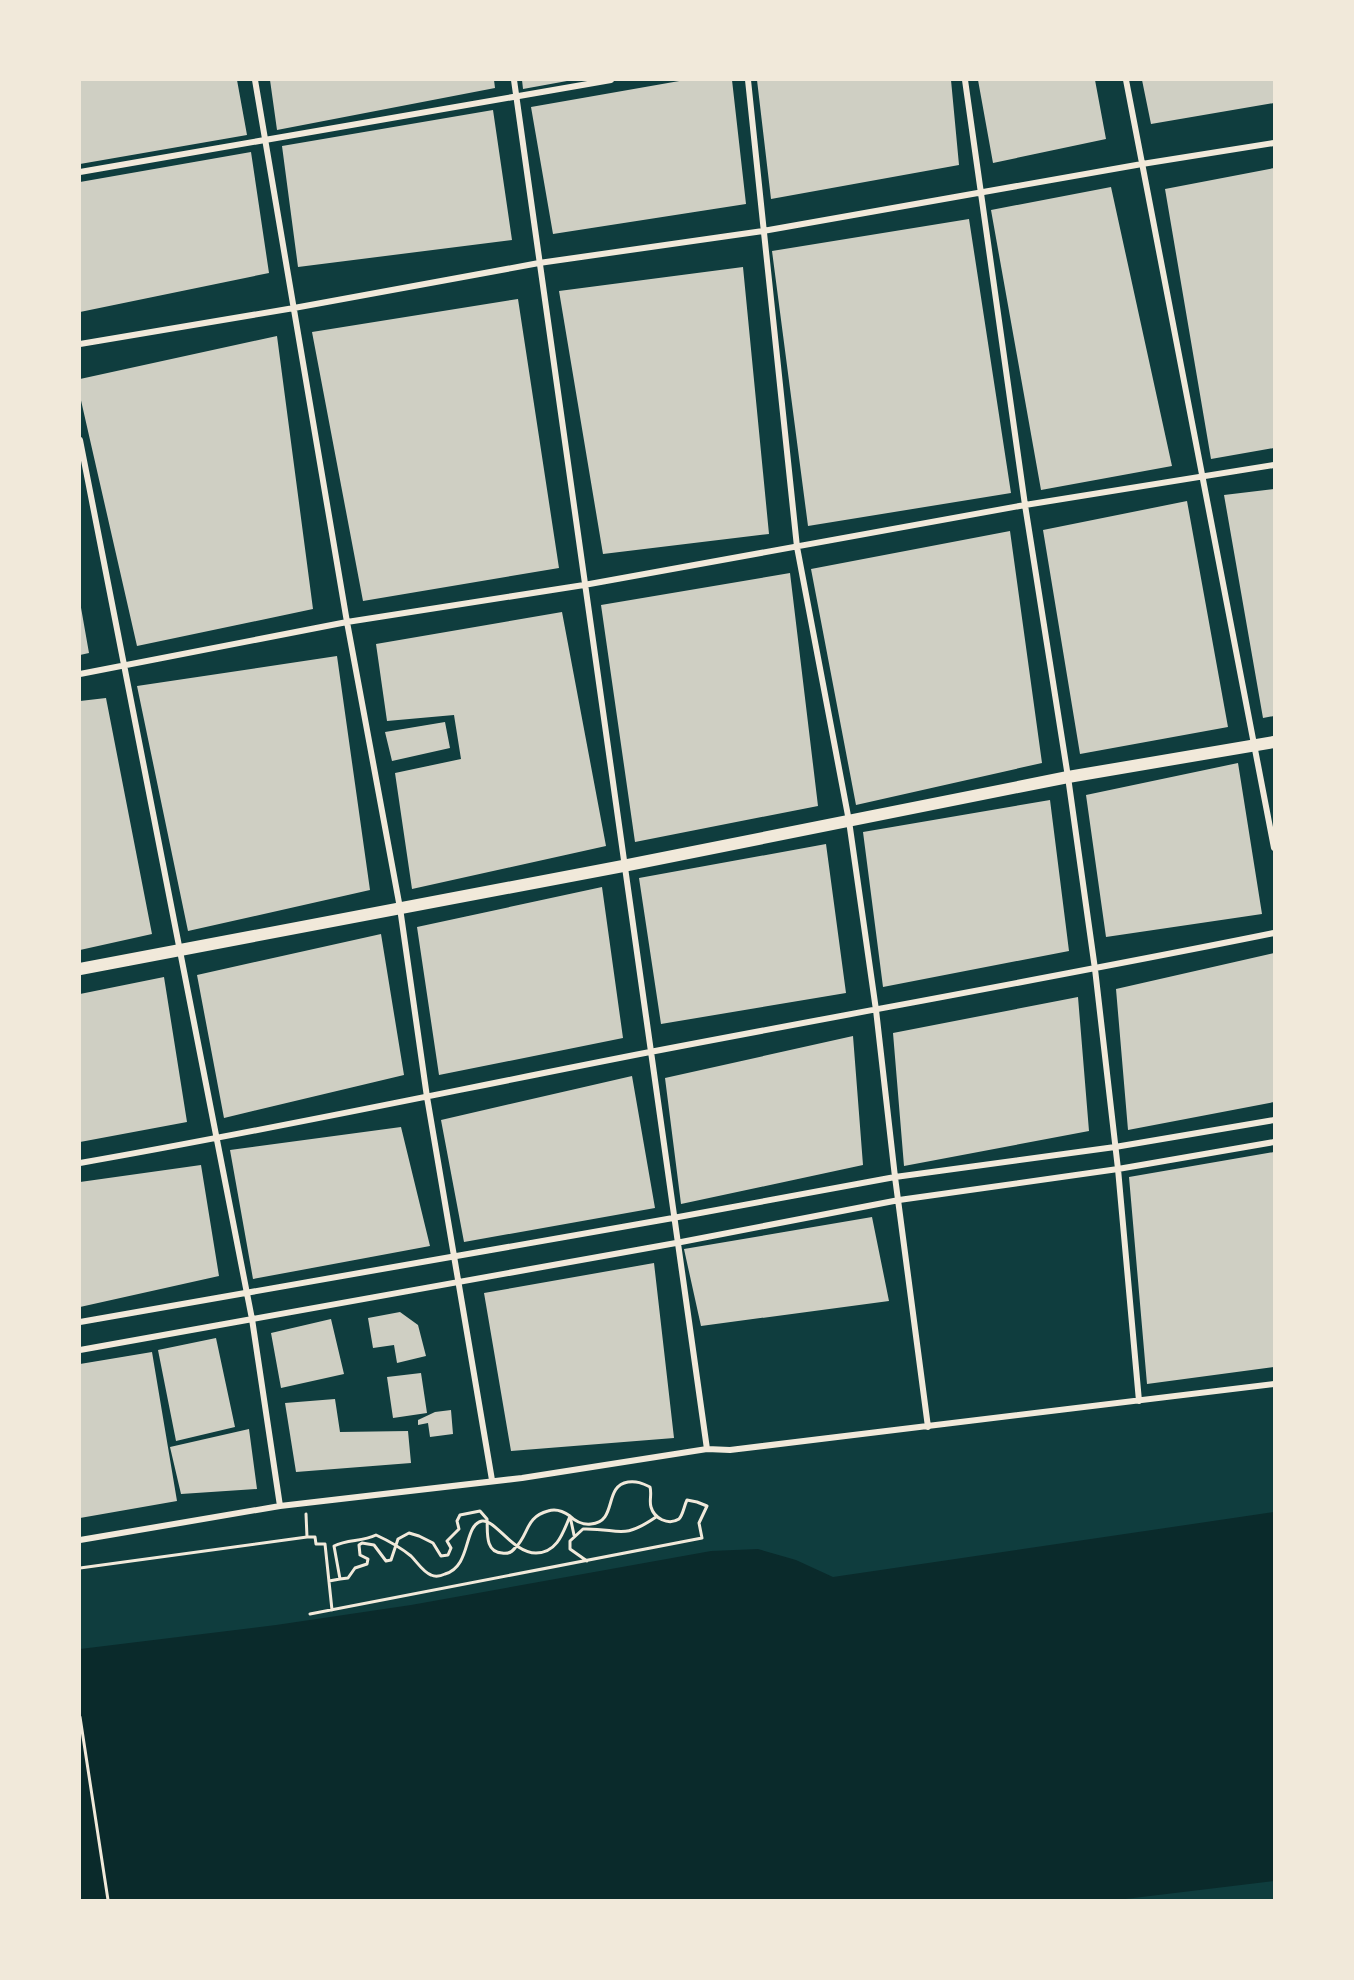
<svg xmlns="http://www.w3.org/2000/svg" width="1354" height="1980" font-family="'DM Sans',sans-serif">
	<rect width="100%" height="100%" fill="#0f3d3e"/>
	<path fill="#0a2a2b" d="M 1274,1512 L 1274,1881 L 1117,1900 L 80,1900 L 80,1649 L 276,1625 L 411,1605 L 711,1551 L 758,1549 L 796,1560 L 833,1577 Z"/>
	<path fill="#cfcfc3" d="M 80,80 L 237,80 L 247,135 L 80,164 Z
		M 270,80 L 494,80 L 495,88 L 277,130 Z
		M 522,80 L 567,80 L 567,81 L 523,89 Z
		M 685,80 L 732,80 L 746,204 L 553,234 L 531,107 Z
		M 757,80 L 951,80 L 959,165 L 771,199 Z
		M 978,80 L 1095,80 L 1106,139 L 993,163 Z
		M 1142,80 L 1274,80 L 1274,103 L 1151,124 Z
		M 493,110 L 512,240 L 298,267 L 282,146 Z
		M 251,152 L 269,273 L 80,312 L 80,182 Z
		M 1274,168 L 1274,448 L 1211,459 L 1165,189 Z
		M 1111,187 L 1172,466 L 1041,490 L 991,210 Z
		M 969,219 L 1011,493 L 808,526 L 772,251 Z
		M 743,267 L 769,534 L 603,554 L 559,291 Z
		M 518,299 L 559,568 L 363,601 L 312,332 Z
		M 277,336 L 313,609 L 137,646 L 80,396 L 80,379 Z
		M 1274,489 L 1274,716 L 1263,718 L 1224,495 Z
		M 1187,501 L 1228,727 L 1080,754 L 1043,530 Z
		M 1010,531 L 1042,763 L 856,805 L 811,569 Z
		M 790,573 L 818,806 L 635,842 L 601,605 Z
		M 80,602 L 89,653 L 80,655 Z
		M 562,612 L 606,846 L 412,889 L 395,773 L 461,759 L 454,715 L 387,721 L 376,644 Z
		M 337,656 L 370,890 L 188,931 L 137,686 Z
		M 106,698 L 152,934 L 80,950 L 80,701 Z
		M 445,722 L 450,748 L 392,761 L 385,732 Z
		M 1238,763 L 1262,914 L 1106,937 L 1086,795 Z
		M 1050,800 L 1069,951 L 883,987 L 863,832 Z
		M 826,844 L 846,993 L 661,1024 L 639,878 Z
		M 602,887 L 623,1038 L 439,1075 L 417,927 Z
		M 381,934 L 404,1075 L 224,1118 L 197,975 Z
		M 1274,953 L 1274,1102 L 1128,1130 L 1116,989 Z
		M 164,977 L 187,1122 L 80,1142 L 80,994 Z
		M 1078,997 L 1089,1131 L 904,1166 L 893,1033 Z
		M 853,1036 L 863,1165 L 681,1204 L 665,1078 Z
		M 632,1076 L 655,1208 L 464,1242 L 441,1120 Z
		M 401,1127 L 430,1246 L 253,1279 L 230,1150 Z
		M 1274,1152 L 1274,1367 L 1147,1384 L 1129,1177 Z
		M 201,1165 L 219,1276 L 80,1307 L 80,1182 Z
		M 872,1217 L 889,1301 L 701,1326 L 684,1249 Z
		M 654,1263 L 674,1438 L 511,1451 L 484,1293 Z
		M 400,1312 L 418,1325 L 426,1356 L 397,1363 L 394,1345 L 373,1348 L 368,1318 Z
		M 331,1319 L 344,1374 L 281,1388 L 271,1333 Z
		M 216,1338 L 235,1427 L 176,1441 L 158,1350 Z
		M 152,1352 L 177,1501 L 80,1518 L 80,1364 Z
		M 421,1373 L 427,1413 L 393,1418 L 387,1377 Z
		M 335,1399 L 340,1432 L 408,1431 L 411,1463 L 296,1472 L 285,1403 Z
		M 451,1410 L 453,1434 L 430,1437 L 428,1423 L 418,1425 L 418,1420 L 435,1412 Z
		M 249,1429 L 257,1489 L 181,1494 L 170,1447 Z"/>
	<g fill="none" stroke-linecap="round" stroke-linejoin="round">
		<path stroke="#f1e9da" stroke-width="3" d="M 307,1537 L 315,1537 L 316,1544 L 325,1544 L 332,1610
			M 587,1561 L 570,1549 L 570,1541 L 583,1529 C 620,1528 621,1541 656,1517
			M 80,1568 L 307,1537 L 306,1514
			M 340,1579 L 348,1578 L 355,1568 L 367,1564 L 368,1559 L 360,1555 L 359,1545 L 362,1543 L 374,1545 L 386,1561 L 391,1560 L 398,1539 L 409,1533 L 419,1536 L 433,1543 L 441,1556 L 448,1555 L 451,1548 L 447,1541 L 459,1529 L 457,1521 L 460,1515 L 480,1511 L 487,1519 C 488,1530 484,1552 502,1553 C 507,1554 512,1552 515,1548 C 529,1535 525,1517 548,1511 C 556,1508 563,1511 570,1516 L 574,1535
			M 310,1614 L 702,1538 L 699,1523 L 707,1506 L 697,1502 L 687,1500 C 684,1506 683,1515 679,1519 C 668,1526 654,1518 651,1507 C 649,1501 652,1494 650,1487 C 642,1483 637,1481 628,1482 C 603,1486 618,1522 591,1524 C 582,1525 576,1522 570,1516 C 563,1533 557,1553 536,1553 C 513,1553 495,1519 482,1521 C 463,1525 472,1566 445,1574 C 441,1576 435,1577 431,1575 C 423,1572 417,1562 411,1556 C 400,1547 389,1541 376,1535 C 362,1542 348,1539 334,1546 L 340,1579 L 329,1581
			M 80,1717 L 108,1900"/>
		<path stroke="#f1e9da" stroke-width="6" d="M 255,80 L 347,622 L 400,908 L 427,1097 L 492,1480
			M 514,80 L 707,1449
			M 748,80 L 797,547 L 849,821 L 876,1010 L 895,1177 L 928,1427
			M 965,80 L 1025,505 L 1068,777 L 1095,969 L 1118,1169 L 1139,1401
			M 1126,80 L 1274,848
			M 80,172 L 611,80
			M 80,344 L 294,308 L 539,263 L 763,231 L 1142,164 L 1274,143
			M 80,440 L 252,1319 L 280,1506
			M 80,674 L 347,622 L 584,585 L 1025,505 L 1274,465
			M 80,1163 C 270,1130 460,1089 650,1052 C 858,1012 1067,975 1274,933
			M 80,1322 L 673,1218 L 895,1177 L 1115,1147 L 1274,1120
			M 80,1350 L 676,1243 L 899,1200 L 1118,1169 L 1274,1142
			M 80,1540 L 280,1506 L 522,1478 L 707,1449 L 730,1450 L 1274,1384"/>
		<path stroke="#f1e9da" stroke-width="12" d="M 80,969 L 623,866 L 1068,777 L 1274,742"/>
	</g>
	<rect width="1354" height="1980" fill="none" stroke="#f1e9da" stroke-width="162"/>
</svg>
